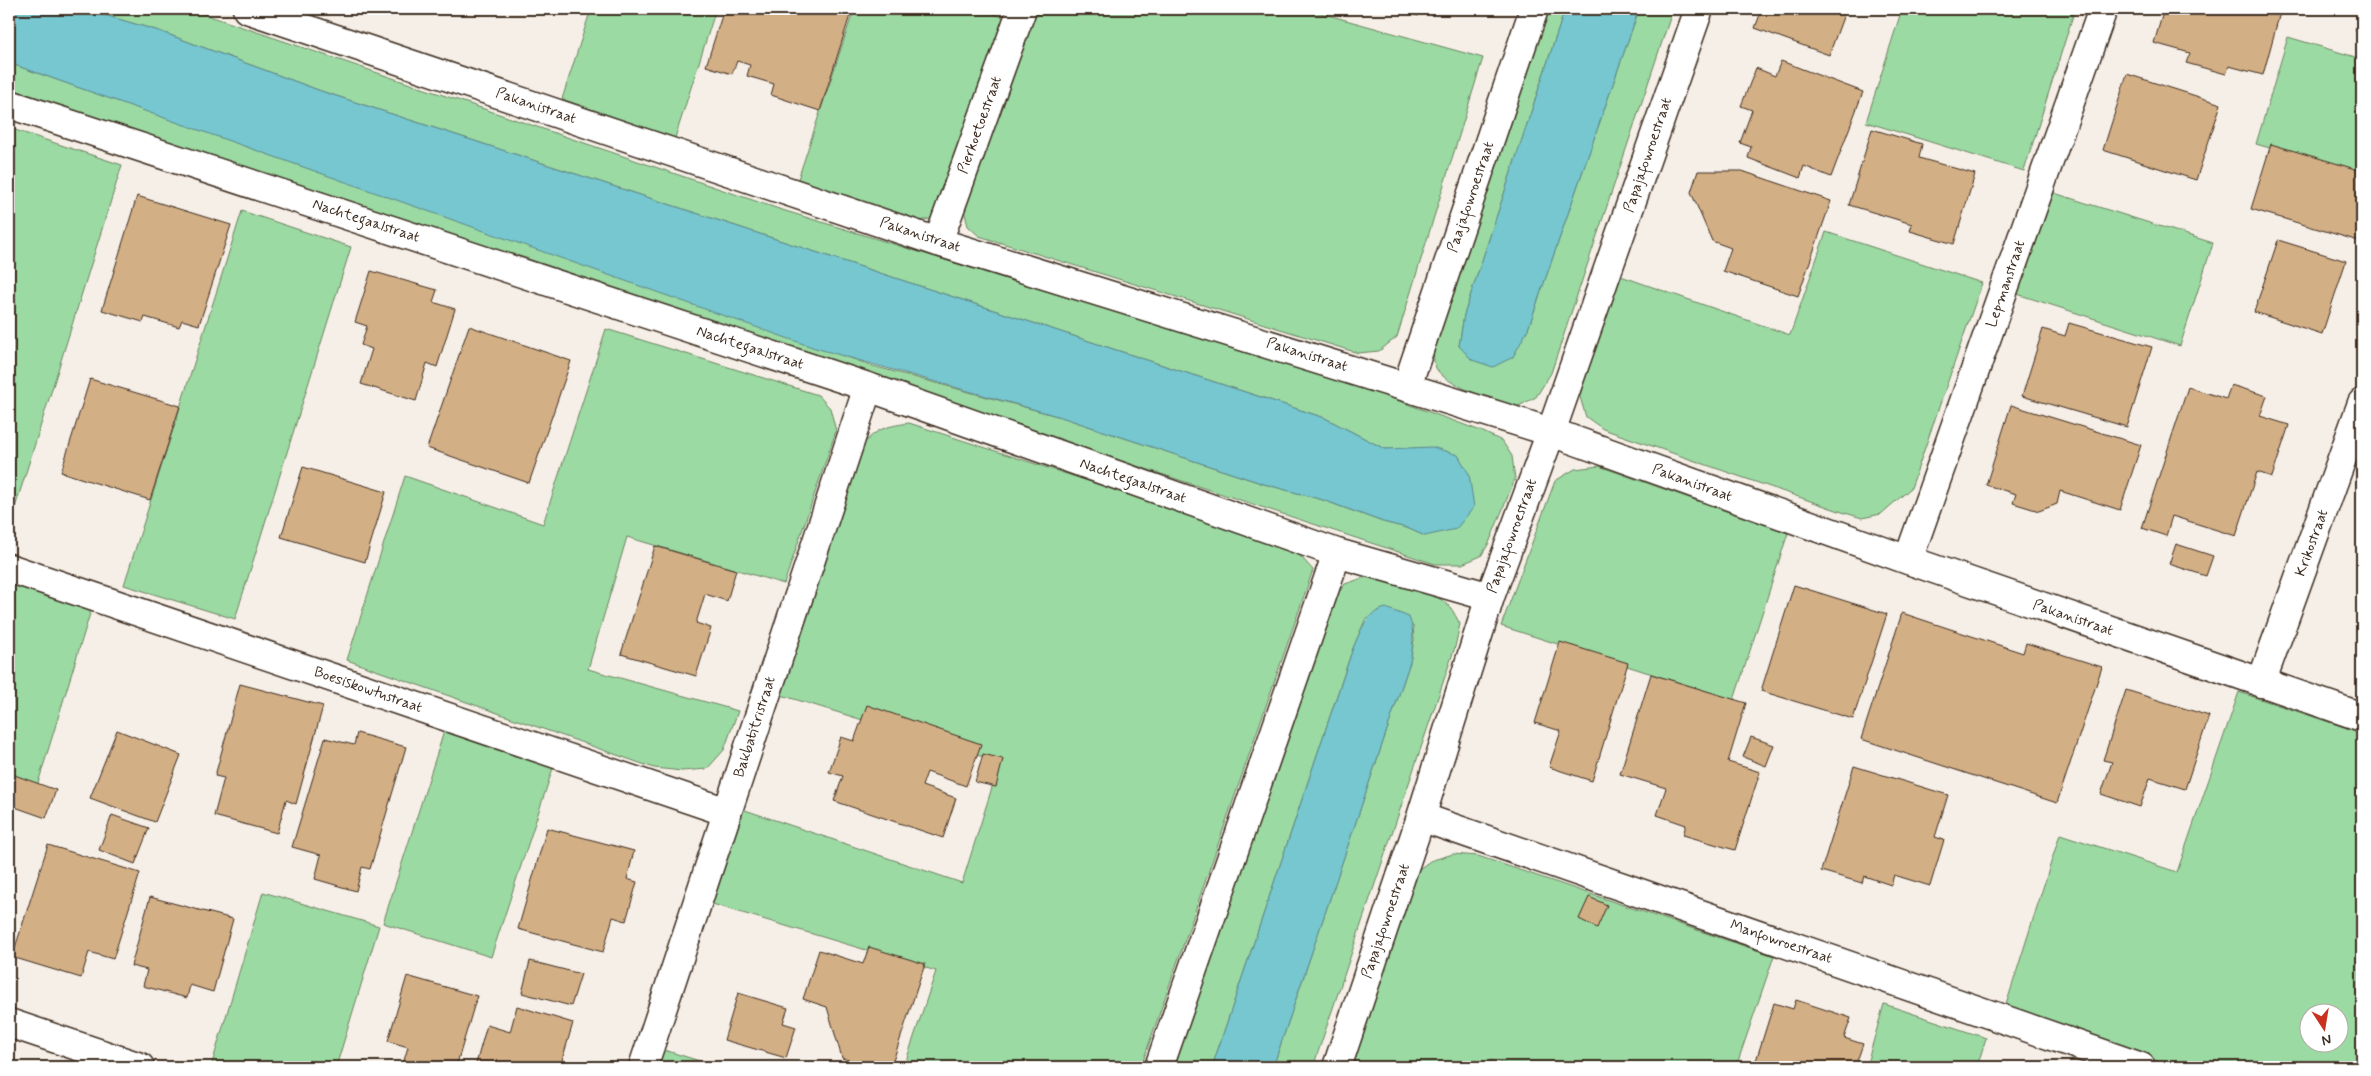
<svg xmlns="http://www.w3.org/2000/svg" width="2371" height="1076" font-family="Mynerve,sans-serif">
	<rect width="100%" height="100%" fill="#f6efe7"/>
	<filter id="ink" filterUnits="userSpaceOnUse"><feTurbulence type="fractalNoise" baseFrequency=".02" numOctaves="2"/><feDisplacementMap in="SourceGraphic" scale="10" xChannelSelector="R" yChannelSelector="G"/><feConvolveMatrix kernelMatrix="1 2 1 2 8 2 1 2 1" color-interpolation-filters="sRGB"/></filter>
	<g filter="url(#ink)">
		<path fill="#9bdaa3" stroke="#6b8260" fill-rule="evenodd" d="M 84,9 L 189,9 L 779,209 L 1372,391 L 1481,431 L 1502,441 L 1512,456 L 1515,479 L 1489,543 L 1481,556 L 1462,564 L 1435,564 L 811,359 L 9,88 L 9,63 L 873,366 L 1061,417 L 1264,484 L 1323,500 L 1383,522 L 1407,528 L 1425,536 L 1432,448 L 1385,449 L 1325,418 L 321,91 L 159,31 Z
			M 591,9 L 716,9 L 675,138 L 562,99 Z
			M 854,9 L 978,9 L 1006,18 L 943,207 L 930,219 L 914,222 L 797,182 Z
			M 1036,9 L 1306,9 L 1483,58 L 1397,337 L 1379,351 L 1358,353 L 979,236 L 968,226 L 964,210 Z
			M 1542,9 L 1565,9 L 1464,315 L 1459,346 L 1473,360 L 1528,329 L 1639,9 L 1673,9 L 1551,373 L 1536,397 L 1515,408 C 1496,400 1445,386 1436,368 C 1431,357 1435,344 1437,333 Z
			M 1902,9 L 2075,9 L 2024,171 L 1866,122 Z
			M 2288,37 L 2362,59 L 2362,175 L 2256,144 Z
			M 9,128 L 122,165 L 9,527 Z
			M 2051,192 L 2213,243 L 2180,346 L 2017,294 Z
			M 242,211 L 351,247 L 235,619 L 124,585 Z
			M 1826,232 L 1982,283 L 1911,488 L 1881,514 L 1862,518 L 1842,512 L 1603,429 L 1586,417 L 1580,397 L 1584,374 L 1618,275 L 1790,335 Z
			M 606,329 L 818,395 L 830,408 L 836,431 L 784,584 L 627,537 L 588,669 L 738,711 L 724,750 L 707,769 L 682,771 L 654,768 L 347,660 L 405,476 L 543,524 Z
			M 909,423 L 1292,547 L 1313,570 L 1141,1067 L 904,1067 L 936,971 L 709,903 L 739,808 L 962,883 L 1000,762 L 781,695 L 858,450 C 876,429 882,427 909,423 Z
			M 1599,466 L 1788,533 L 1734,700 L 1501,626 L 1555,481 L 1575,469 Z
			M 1369,576 C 1395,581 1431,588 1450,607 C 1454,612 1457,619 1460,624 L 1455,647 L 1313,1067 L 1273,1067 L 1410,662 L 1414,640 L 1413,626 L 1366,618 L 1353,648 L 1212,1067 L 1171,1067 L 1332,601 L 1345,584 Z
			M 9,579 L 92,607 L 35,793 L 9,785 Z
			M 2239,692 L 2362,733 L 2362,1067 L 2175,1067 L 2005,1008 L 2060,834 L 2177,872 ZM 2308,1014 L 2338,1014 L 2338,1044 L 2308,1044 Z
			M 446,725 L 555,762 L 491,957 L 383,923 Z
			M 1453,854 L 1478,856 L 1774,956 L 1736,1067 L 1515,1067 L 1491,1060 L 1489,1067 L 1351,1067 L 1415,872 L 1430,861 Z
			M 263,892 L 379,926 L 336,1067 L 211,1067 Z
			M 1884,1004 L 1986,1038 L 1977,1067 L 1866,1067 Z
			M 661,1049 L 719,1067 L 655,1067 Z"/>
		<path fill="#76c7d0" stroke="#5e8889" d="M 9,9 L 84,9 L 159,31 L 321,91 L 1325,418 L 1385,449 L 1432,447 L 1458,455 L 1469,474 L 1474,507 L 1456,529 L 1425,536 L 1407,528 L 1383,522 L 1323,500 L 1264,484 L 1061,417 L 815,348 L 9,63 Z
			M 1565,9 L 1639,9 L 1528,329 L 1513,357 L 1493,367 L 1472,360 L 1459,346 L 1464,315 Z
			M 1386,608 L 1409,617 C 1415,632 1413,646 1410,662 L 1273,1067 L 1212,1067 L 1353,648 C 1361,631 1365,613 1386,608 Z"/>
		<path fill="#d3af85" stroke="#3b2a1e" d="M 724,9 L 852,9 L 820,111 L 771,95 L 774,84 L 747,76 L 750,65 L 737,61 L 732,74 L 706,66 Z
			M 1395,9 L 1420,9 L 1418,16 Z
			M 1762,9 L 1846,9 L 1829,55 L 1755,28 Z
			M 2164,9 L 2281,9 L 2263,75 L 2229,66 L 2226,74 L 2186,63 L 2190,53 L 2154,43 Z
			M 2362,9 L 2362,34 L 2355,31 Z
			M 1781,61 L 1863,92 L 1831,177 L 1804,166 L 1800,178 L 1748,158 L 1751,147 L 1740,143 L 1752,110 L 1741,106 L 1756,68 L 1775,76 Z
			M 2127,74 L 2221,104 L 2196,180 L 2103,150 Z
			M 1872,129 L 1922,144 L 1919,158 L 1975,174 L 1954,244 L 1910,231 L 1912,224 L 1849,205 Z
			M 2271,144 L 2362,171 L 2362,242 L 2251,209 Z
			M 1698,171 L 1742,171 L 1831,201 L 1798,296 L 1723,271 L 1731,248 L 1712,241 L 1691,192 Z
			M 137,196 L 231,225 L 199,325 L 182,320 L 179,327 L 145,317 L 143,322 L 102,310 Z
			M 2278,240 L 2346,261 L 2322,334 L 2254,312 Z
			M 371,271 L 437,290 L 433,302 L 455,309 L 437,367 L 427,363 L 416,401 L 361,384 L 372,349 L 361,345 L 367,326 L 355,322 Z
			M 2069,323 L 2152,347 L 2127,427 L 2022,396 L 2043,329 L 2065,336 Z
			M 469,326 L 571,361 L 529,483 L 427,448 Z
			M 90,379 L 180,406 L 150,500 L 61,472 Z
			M 2231,385 L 2267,396 L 2260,416 L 2289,425 L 2272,477 L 2257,472 L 2236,536 L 2172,516 L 2166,536 L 2142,528 L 2188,387 L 2226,399 Z
			M 2011,405 L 2141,445 L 2120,510 L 2060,491 L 2057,504 L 2039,511 L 2013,503 L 2016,494 L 1986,485 Z
			M 303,467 L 386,492 L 365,562 L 281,537 Z
			M 2176,544 L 2213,556 L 2206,576 L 2169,564 Z
			M 655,546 L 736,570 L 727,601 L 705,594 L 696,623 L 711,628 L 696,676 L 621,654 Z
			M 1794,585 L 1887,614 L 1853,719 L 1761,691 Z
			M 1902,613 L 2023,653 L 2026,643 L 2102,667 L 2057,803 L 1861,739 Z
			M 1560,642 L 1628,663 L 1592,781 L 1549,767 L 1561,731 L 1535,723 Z
			M 1651,674 L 1746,703 L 1728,762 L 1760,772 L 1735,850 L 1683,835 L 1686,825 L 1657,815 L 1666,788 L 1620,774 Z
			M 240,684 L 323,706 L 296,804 L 286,800 L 277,833 L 214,816 L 224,778 L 215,776 Z
			M 2126,690 L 2209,716 L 2185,789 L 2150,778 L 2140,807 L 2101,794 L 2112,762 L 2103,760 Z
			M 867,705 L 981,744 L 966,786 L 927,772 L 922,786 L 956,798 L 943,838 L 834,801 L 843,776 L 829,772 L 841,737 L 854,741 Z
			M 117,730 L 181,755 L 155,822 L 90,798 Z
			M 357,733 L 406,747 L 370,869 L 362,867 L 356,891 L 315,879 L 321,855 L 292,847 L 325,738 L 354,745 Z
			M 1751,737 L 1774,745 L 1766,766 L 1743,757 Z
			M 983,754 L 1003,759 L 996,787 L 975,782 Z
			M 1854,766 L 1948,795 L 1935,837 L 1944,840 L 1930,886 L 1894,875 L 1891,885 L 1864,876 L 1862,883 L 1821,871 Z
			M 9,773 L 56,790 L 46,818 L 9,805 Z
			M 112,815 L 149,828 L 135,864 L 99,850 Z
			M 547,828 L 634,851 L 627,879 L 637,882 L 626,921 L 613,917 L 603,952 L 518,929 Z
			M 48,845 L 140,873 L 113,959 L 89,952 L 81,978 L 12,957 Z
			M 150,897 L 233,919 L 213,992 L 190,985 L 187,998 L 143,986 L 147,970 L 131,966 Z
			M 1589,897 L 1607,905 L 1597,928 L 1579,919 Z
			M 869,947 L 925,964 L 891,1067 L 872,1067 L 842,1058 L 827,1007 L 803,999 L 819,950 L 863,964 Z
			M 530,961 L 581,974 L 571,1006 L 522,993 Z
			M 407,976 L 477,996 L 456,1067 L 402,1067 L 408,1047 L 388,1041 Z
			M 738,993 L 788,1008 L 783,1023 L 796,1027 L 786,1058 L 724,1040 Z
			M 1796,1000 L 1851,1018 L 1844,1038 L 1863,1044 L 1855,1067 L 1754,1067 L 1774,1003 L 1793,1009 Z
			M 517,1006 L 573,1023 L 560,1067 L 475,1067 L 487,1025 L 510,1032 Z"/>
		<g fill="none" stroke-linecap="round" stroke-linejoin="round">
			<g stroke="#3b2a1e" stroke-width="31">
				<path id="minor" d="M 247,9 L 938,242 L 1551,432 L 1908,560 L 2362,717
					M 9,104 L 868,387 L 1337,553 L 1490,597
					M 938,242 L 1022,9
					M 1407,386 L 1534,9
					M 1908,560 L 2103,9
					M 9,568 L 727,812
					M 2261,683 L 2362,403
					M 1421,817 L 2141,1067
					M 9,1023 L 140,1067
					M 643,1067 L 868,387
					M 1159,1067 L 1337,553
					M 1337,1067 L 1421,817 L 1490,597 L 1551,432 L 1699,9"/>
			</g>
			<use href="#minor" stroke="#fff" stroke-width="28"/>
		</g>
	</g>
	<g text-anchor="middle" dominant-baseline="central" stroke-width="4.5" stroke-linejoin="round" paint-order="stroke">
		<g font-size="15" fill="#3b2a1e" stroke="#fff">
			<text transform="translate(536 106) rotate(19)">Pakanistraat</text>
			<text transform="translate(980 125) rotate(-70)">Pierkoetoestraat</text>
			<text transform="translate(1648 155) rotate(-71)">Papajafowroestraat</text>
			<text transform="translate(1471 197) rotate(-71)">Paajafowroestraat</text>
			<text transform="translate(366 221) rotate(18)">Nachtegaalstraat</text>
			<text transform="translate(920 235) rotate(18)">Pakanistraat</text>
			<text transform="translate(2006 284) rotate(-71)">Lepmanstraat</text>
			<text transform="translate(750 348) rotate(18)">Nachtegaalstraat</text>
			<text transform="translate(1307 355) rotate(17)">Pakanistraat</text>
			<text transform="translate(1133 481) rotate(19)">Nachtegaalstraat</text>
			<text transform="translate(1692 483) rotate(20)">Pakanistraat</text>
			<text transform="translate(1512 536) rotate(-70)">Papajafowroestraat</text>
			<text transform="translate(2312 543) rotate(-70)">Krikostraat</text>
			<text transform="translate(2073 618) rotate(19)">Pakanistraat</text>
			<text transform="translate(368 690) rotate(19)">Boesiskowtustraat</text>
			<text transform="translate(755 727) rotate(-72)">Bakbatitristraat</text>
			<text transform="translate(1386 921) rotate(-71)">Papajafowroestraat</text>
			<text transform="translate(1781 942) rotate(19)">Manfowroestraat</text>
		</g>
	</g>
	<rect width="2371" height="1076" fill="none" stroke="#fff" stroke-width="30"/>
	<rect x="15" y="15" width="2341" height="1046" fill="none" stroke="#3b2a1e" stroke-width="2" filter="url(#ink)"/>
	<g transform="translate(2324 1028) rotate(168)"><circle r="24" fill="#ffffff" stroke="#b1aaa5"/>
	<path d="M0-4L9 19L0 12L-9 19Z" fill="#c8321e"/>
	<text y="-8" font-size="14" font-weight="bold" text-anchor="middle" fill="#3b2a1e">N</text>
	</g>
</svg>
